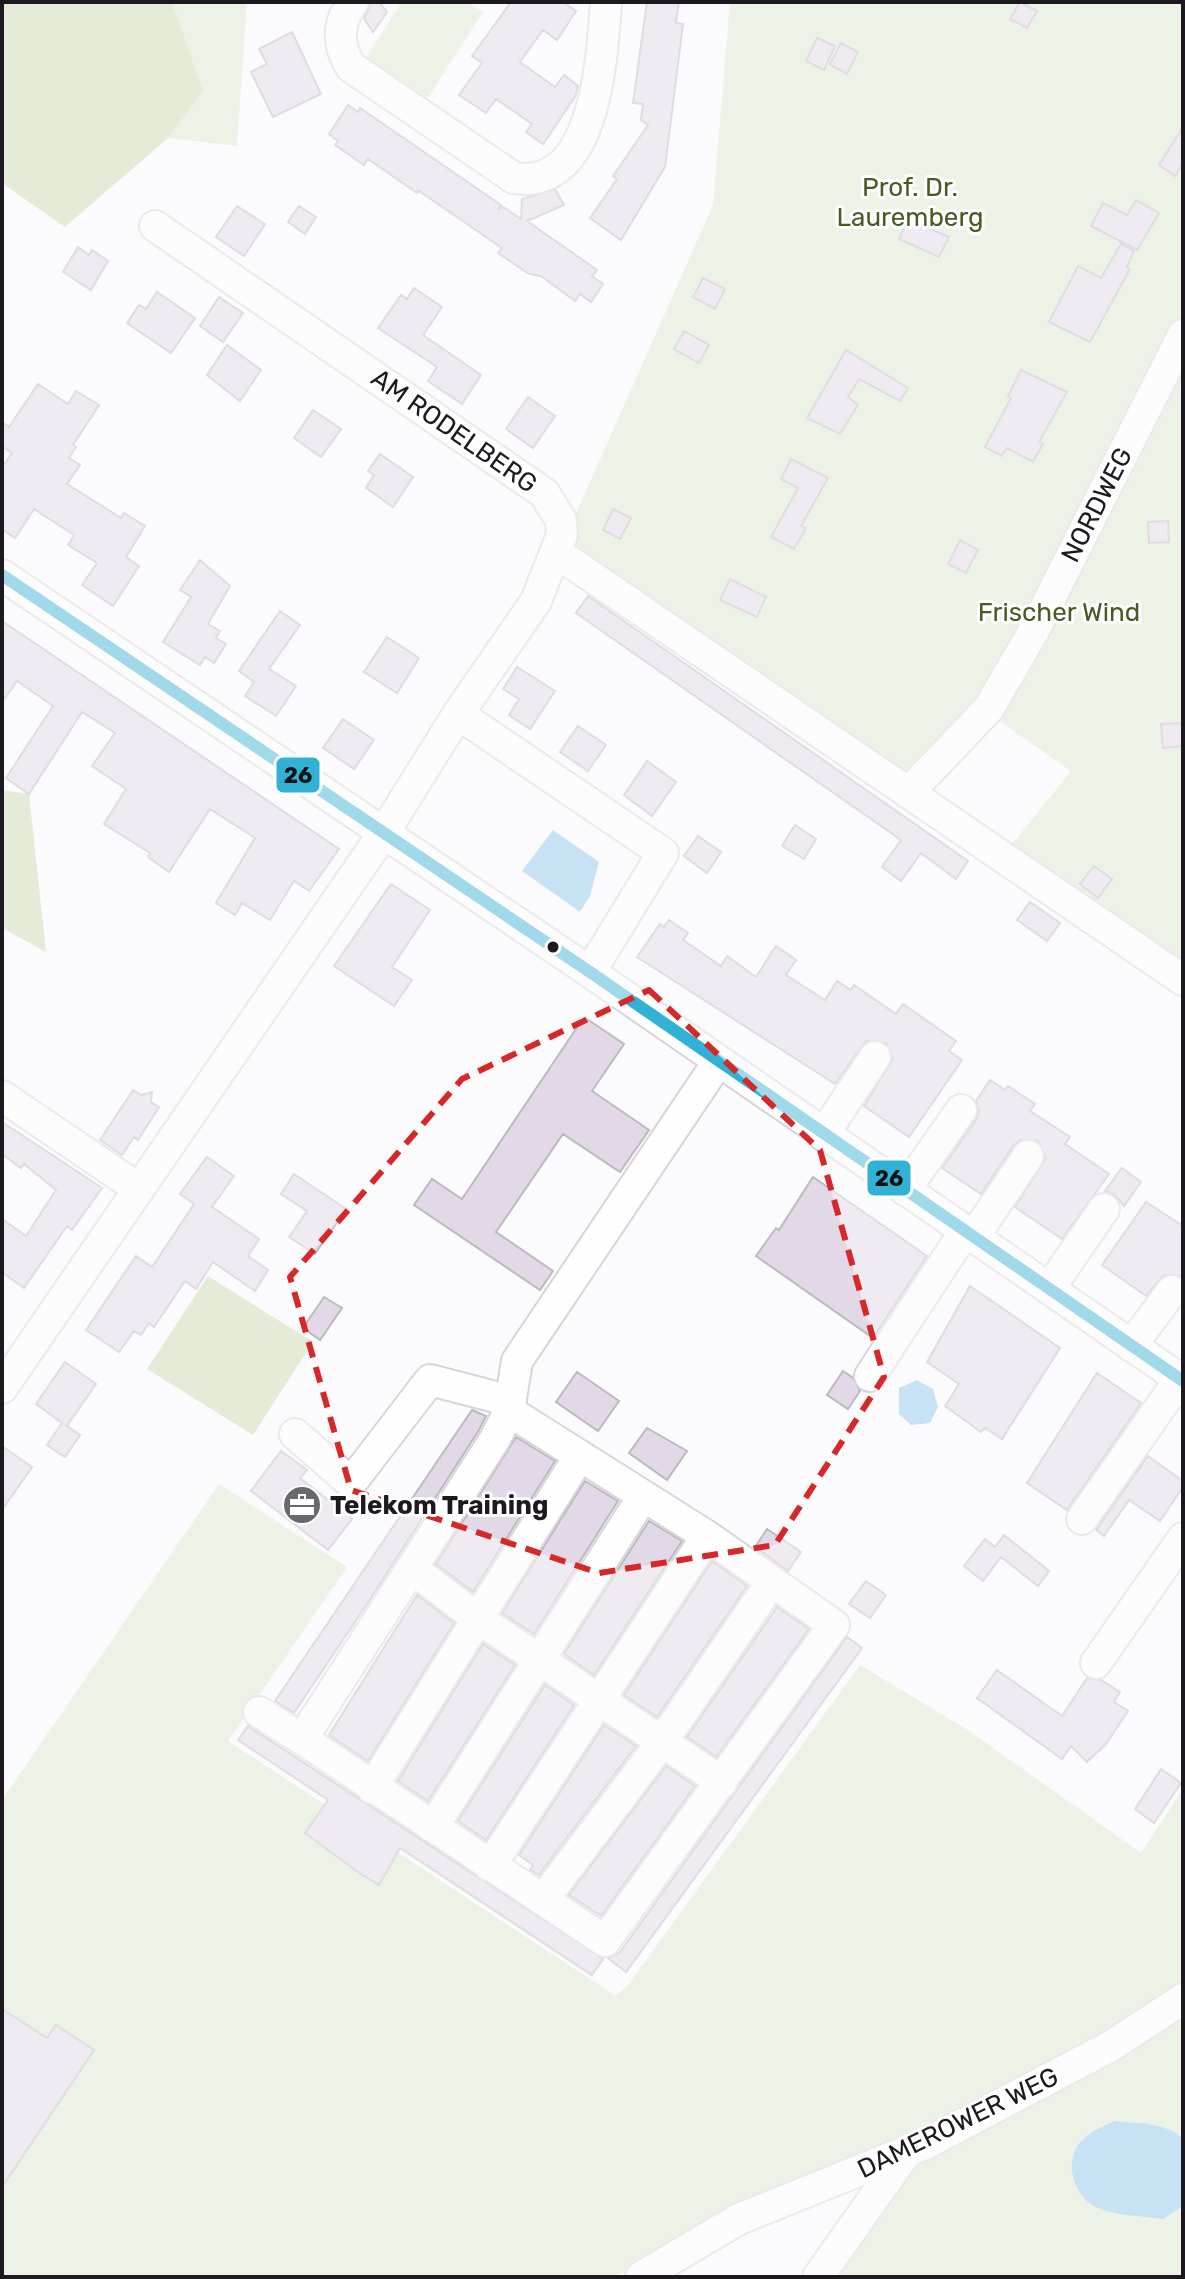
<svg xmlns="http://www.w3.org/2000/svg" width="1185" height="2279" font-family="Rubik,sans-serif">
	<rect width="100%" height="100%" fill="#fbfafc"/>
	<path fill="#dce8cd" d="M 2,2 L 247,2 L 237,146 L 168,138 L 78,212 L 65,227 L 2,183 Z
		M 402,2 L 467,2 L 483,12 L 425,102 L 363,62 Z
		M 730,2 L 1183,2 L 1183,969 L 1009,848 L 1071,771 L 998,720 L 927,791 L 648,596 L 563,543 L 713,205 Z
		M 219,1484 L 347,1567 L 228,1741 L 616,1996 L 628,1985 L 860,1665 L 968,1730 L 1141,1853 L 1183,1789 L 1183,1983 L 1106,2037 L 886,2144 L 687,2230 L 616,2277 L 2,2277 L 2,1800 Z
		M 1183,2008 L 1183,2277 L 831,2277 L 913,2168 Z"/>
	<path fill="#c8dbae" d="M 2,2 L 172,2 L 203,91 L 168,138 L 65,227 L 2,183 Z
		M 2,790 L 29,794 L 46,952 L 2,928 Z
		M 208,1276 L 313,1342 L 253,1435 L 147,1369 Z"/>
	<path fill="#8bc6ee" d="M 553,830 L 599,862 L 590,896 L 580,912 L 522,871 Z
		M 917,1380 L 933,1389 L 938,1407 L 930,1423 L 911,1425 L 899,1414 L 899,1388 Z
		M 1115,2121 C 1136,2123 1169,2123 1183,2139 L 1183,2206 L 1163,2219 C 1143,2216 1119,2216 1100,2209 C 1077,2201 1063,2167 1078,2145 C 1086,2133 1102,2127 1115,2121 Z"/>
	<path fill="#e2d8e8" stroke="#bdbabe" stroke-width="2" d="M 371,2 L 379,2 L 387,12 L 373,32 L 364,19 Z
		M 511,2 L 563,2 L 576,11 L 557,40 L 543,30 L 520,62 L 555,87 L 564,75 L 578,86 L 575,97 L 543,144 L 526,132 L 532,124 L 496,99 L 486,113 L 459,95 L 482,63 L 472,56 Z
		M 647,2 L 679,2 L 676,23 L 683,24 L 665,167 L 621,240 L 590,218 L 617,179 L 613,176 L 648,125 L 641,120 L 643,104 L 633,103 Z
		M 1020,2 L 1037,11 L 1027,28 L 1010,19 Z
		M 292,32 L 321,94 L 273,117 L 251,72 L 267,64 L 259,49 Z
		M 817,38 L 835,46 L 824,70 L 806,61 Z
		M 841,43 L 858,52 L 847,74 L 830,64 Z
		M 348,105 L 358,112 L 360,108 L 501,205 L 498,210 L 503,207 L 521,219 L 522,199 L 555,189 L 564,205 L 527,221 L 597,270 L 592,276 L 603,284 L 591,302 L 580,294 L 575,301 L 541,276 L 529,274 L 498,253 L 502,248 L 419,191 L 417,193 L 368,159 L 364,165 L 335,145 L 338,141 L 329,134 Z
		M 1183,127 L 1183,163 L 1175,176 L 1159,165 Z
		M 1136,200 L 1159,213 L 1137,250 L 1091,226 L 1103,203 L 1127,215 Z
		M 237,206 L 265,224 L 244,256 L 216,237 Z
		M 299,206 L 316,217 L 305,234 L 288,222 Z
		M 908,219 L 949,237 L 939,257 L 899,239 Z
		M 1121,244 L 1134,251 L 1127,267 L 1130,269 L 1090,342 L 1049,322 L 1078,266 L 1101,278 Z
		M 78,247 L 89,255 L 92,250 L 108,261 L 91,290 L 63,272 Z
		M 703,278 L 725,289 L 715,309 L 693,297 Z
		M 414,288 L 442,307 L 423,335 L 481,375 L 462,404 L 428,381 L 437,367 L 378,328 L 401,295 L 407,299 Z
		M 157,292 L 195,318 L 171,353 L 127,323 L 139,305 L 146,309 Z
		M 219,297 L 243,313 L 223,342 L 200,326 Z
		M 684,331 L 709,345 L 699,363 L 674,349 Z
		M 227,345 L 261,370 L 240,401 L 207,375 Z
		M 846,350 L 908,388 L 900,401 L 859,379 L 848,397 L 858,405 L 840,434 L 807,418 Z
		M 1021,370 L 1067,392 L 1039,442 L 1043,444 L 1033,462 L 1007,448 L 1002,456 L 985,447 L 1011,398 L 1008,396 Z
		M 38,384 L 68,404 L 76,391 L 99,405 L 73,445 L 76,447 L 69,458 L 80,465 L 67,484 L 121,518 L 124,513 L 145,526 L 126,557 L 139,566 L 113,606 L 82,585 L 97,563 L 68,545 L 74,535 L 34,509 L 15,538 L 2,529 L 2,467 L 12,453 L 2,446 L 2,422 L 9,427 Z
		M 528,397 L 555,416 L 533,448 L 506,429 Z
		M 313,410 L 341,429 L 321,457 L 294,438 Z
		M 380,454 L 413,477 L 393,507 L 366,488 L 374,475 L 368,471 Z
		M 791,459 L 828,478 L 801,526 L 806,528 L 794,549 L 771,537 L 798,488 L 781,479 Z
		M 613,509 L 631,518 L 620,539 L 603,530 Z
		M 1168,521 L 1169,542 L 1149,543 L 1148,522 Z
		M 960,540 L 978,550 L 966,573 L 948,564 Z
		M 200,560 L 230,586 L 208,624 L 220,631 L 216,638 L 226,644 L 214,663 L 205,657 L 200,665 L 163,642 L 191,597 L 180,590 Z
		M 730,579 L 766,597 L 757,617 L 720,600 Z
		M 588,596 L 968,861 L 956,879 L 921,853 L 901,881 L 882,867 L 901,840 L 576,613 Z
		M 280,611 L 300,625 L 269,669 L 296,686 L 276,716 L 245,696 L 254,682 L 239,671 Z
		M 2,621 L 339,849 L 309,891 L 294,881 L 270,920 L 242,903 L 235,915 L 216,903 L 255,838 L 210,809 L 169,872 L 148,857 L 150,853 L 104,824 L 126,789 L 92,766 L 115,733 L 82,712 L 29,794 L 6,778 L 53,706 L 17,681 L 2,702 Z
		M 387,637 L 419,658 L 397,693 L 364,672 Z
		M 517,667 L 555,691 L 530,729 L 509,715 L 519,699 L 503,689 Z
		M 343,719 L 374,740 L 354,769 L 323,748 Z
		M 1183,723 L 1183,746 L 1163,748 L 1161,724 Z
		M 578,726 L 606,745 L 588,771 L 560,752 Z
		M 647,761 L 676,782 L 652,816 L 624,795 Z
		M 795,825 L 816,839 L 804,859 L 782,846 Z
		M 698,836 L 721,852 L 707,873 L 684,856 Z
		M 1094,866 L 1112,879 L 1098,898 L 1080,884 Z
		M 391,884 L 430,910 L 392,967 L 412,980 L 394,1006 L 334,966 Z
		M 1030,902 L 1060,923 L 1047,941 L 1017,920 Z
		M 669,920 L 688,933 L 683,940 L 721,966 L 727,956 L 756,977 L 776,946 L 796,960 L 786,975 L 825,1000 L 837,981 L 851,990 L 854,985 L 896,1014 L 903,1004 L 956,1041 L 949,1051 L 962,1060 L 909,1137 L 864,1106 L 893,1059 L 886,1043 L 866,1041 L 835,1084 L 637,957 L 660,924 L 664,927 Z
		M 584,1017 L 624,1044 L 592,1091 L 649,1130 L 620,1172 L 563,1134 L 496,1232 L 553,1271 L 540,1290 L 414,1205 L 432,1179 L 462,1199 Z
		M 990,1080 L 1005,1090 L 1008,1086 L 1035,1104 L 1030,1111 L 1070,1137 L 1065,1144 L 1109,1174 L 1062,1239 L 1015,1207 L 1046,1158 L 1037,1141 L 1021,1140 L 1014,1145 L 981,1194 L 942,1168 L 976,1120 L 979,1111 L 976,1101 Z
		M 133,1090 L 141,1095 L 152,1092 L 151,1102 L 159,1107 L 138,1140 L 134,1137 L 122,1155 L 100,1140 Z
		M 2,1122 L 102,1188 L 72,1230 L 67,1226 L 24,1288 L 2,1272 L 2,1219 L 26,1236 L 56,1190 L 24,1164 L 21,1168 L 2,1154 Z
		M 207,1157 L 234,1176 L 212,1207 L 259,1239 L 248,1256 L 268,1270 L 255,1291 L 213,1262 L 196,1289 L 185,1281 L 154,1327 L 149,1323 L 141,1335 L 134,1331 L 119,1352 L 86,1330 L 136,1256 L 152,1267 L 194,1204 L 180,1194 Z
		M 1122,1168 L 1141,1182 L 1124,1206 L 1115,1195 L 1105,1191 Z
		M 294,1174 L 346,1209 L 315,1254 L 289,1237 L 307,1211 L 281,1194 Z
		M 813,1177 L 927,1256 L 873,1338 L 756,1256 L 776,1228 L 779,1230 Z
		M 1146,1202 L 1183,1226 L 1183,1277 L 1164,1275 L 1146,1296 L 1102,1265 Z
		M 970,1286 L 1060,1348 L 1002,1439 L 985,1428 L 981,1432 L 945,1406 L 959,1384 L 927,1362 Z
		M 324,1297 L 342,1308 L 320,1340 L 303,1328 Z
		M 65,1362 L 96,1384 L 67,1426 L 80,1435 L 65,1457 L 47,1445 L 62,1423 L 36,1404 Z
		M 843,1371 L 853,1378 L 860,1391 L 848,1409 L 827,1395 Z
		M 577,1372 L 619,1401 L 598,1431 L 556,1402 Z
		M 1097,1373 L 1141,1403 L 1067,1510 L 1027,1483 Z
		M 472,1410 L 486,1416 L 479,1430 L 367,1604 L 294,1713 L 275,1701 Z
		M 647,1428 L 687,1451 L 667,1480 L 629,1453 Z
		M 516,1437 L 555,1461 L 473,1592 L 436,1564 Z
		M 2,1446 L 32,1467 L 2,1510 Z
		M 281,1451 L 307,1470 L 300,1478 L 352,1519 L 328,1550 L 251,1491 Z
		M 1148,1456 L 1183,1481 L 1183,1487 L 1160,1521 L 1129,1500 L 1104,1536 L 1096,1530 Z
		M 585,1481 L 618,1501 L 534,1634 L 502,1613 Z
		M 649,1521 L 682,1541 L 594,1675 L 564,1654 Z
		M 767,1529 L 801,1552 L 788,1571 L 755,1547 Z
		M 1004,1535 L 1049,1571 L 1038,1586 L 1001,1557 L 983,1581 L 964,1566 L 985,1539 L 995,1547 Z
		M 712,1561 L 747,1586 L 657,1717 L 624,1695 Z
		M 866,1581 L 886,1595 L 870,1618 L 849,1604 Z
		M 417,1595 L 454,1623 L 368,1761 L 329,1735 Z
		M 777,1607 L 809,1629 L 716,1757 L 687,1737 Z
		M 847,1637 L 862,1648 L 626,1972 L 608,1958 L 620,1952 Z
		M 483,1644 L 515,1665 L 428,1801 L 398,1781 Z
		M 997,1670 L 1062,1716 L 1087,1678 L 1101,1680 L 1120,1692 L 1114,1702 L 1128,1711 L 1106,1744 L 1087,1762 L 1071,1746 L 1062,1759 L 977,1698 Z
		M 545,1685 L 574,1705 L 486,1840 L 458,1821 Z
		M 604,1725 L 636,1746 L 539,1875 L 530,1870 L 533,1865 L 519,1855 Z
		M 248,1726 L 603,1959 L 592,1975 L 400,1848 L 379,1885 L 358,1872 L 305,1833 L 328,1800 L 238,1740 Z
		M 666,1766 L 695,1786 L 601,1916 L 569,1895 Z
		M 1161,1769 L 1181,1783 L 1154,1823 L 1135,1809 Z
		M 2,2009 L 47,2038 L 56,2025 L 94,2050 L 2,2187 Z"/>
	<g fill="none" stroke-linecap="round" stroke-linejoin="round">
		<g stroke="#d8d4da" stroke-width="34">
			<path id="minor" d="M 353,2 C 337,24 337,45 351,67 L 514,178 C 596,191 602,58 606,2
				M 557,553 L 1183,980
				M 2,575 L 590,972 L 1183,1381
				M 458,714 L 663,853 L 590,972
				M 908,793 L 989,708 L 1033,632 L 1183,335
				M 2,1096 L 139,1189
				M 823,1135 L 875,1057
				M 905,1190 L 961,1110
				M 973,1238 L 1028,1156
				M 1049,1289 L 1104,1209
				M 1131,1346 L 1172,1291
				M 870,1376 L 965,1231
				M 2,1388 L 383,834 L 458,714 L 536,601 L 562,535 L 561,520 L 544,493 L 155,226
				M 509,1411 L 707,1536 L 834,1625 L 605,1941 L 302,1739 L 495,1439 L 509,1411 L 517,1361 L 718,1062
				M 295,1434 L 351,1483 L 430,1380 L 511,1401
				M 1082,1519 L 1180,1379
				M 414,1570 L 477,1618 L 722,1782
				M 1096,1663 L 1183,1538
				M 259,1712 L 302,1739
				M 372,1788 L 579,1457
				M 433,1827 L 642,1498
				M 490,1866 L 707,1536
				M 543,1900 L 662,1742 L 771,1583
				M 641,2277 L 739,2219 L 927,2143 L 1111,2046 L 1183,1999
				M 818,2277 L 905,2154"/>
		</g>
		<use href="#minor" stroke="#fefeff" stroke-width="30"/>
		<g stroke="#fff" stroke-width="18">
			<path id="bus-1" d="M 2,575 L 590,972 L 1183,1381"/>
		</g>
		<use href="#bus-1" stroke="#32b1d6" stroke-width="12"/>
	</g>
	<path d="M0 0H1185V2279H0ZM 649,990 L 820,1150 L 884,1377 L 775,1545 L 599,1573 L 351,1490 L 290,1277 L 462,1079 Z" fill="#fbfafc" fill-opacity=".55" fill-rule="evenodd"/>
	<path fill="none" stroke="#d62828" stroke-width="6" stroke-dasharray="16 10" stroke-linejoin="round" d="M 649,990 L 820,1150 L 884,1377 L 775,1545 L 599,1573 L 351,1490 L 290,1277 L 462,1079 Z"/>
	<defs>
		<g id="office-disc" transform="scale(2)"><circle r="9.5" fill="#6b686d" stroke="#fff"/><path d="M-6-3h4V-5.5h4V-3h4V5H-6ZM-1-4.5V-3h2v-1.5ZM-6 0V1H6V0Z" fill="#fff"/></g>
	</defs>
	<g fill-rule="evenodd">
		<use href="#office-disc" x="302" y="1505"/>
	</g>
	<circle fill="#1e1920" stroke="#fff" stroke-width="3" cx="553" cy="947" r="7"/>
	<g text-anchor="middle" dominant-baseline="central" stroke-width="6" stroke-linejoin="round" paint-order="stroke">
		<g font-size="26" fill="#465c22" stroke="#fff">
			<text x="910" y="187">Prof. Dr.<tspan x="910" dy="30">Lauremberg</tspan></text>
			<text x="1059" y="612">Frischer Wind</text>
		</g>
		<g font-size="26" fill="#1e1920" stroke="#fff">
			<text transform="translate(454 431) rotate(35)">AM RODELBERG</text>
			<text transform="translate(1097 505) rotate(-63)">NORDWEG</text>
			<text transform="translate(958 2123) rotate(-26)">DAMEROWER WEG</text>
		</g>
		<g font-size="26" font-weight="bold" fill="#1e1920" stroke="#fff" text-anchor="start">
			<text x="330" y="1505">Telekom Training</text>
		</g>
	</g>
	<g stroke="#fff" stroke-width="3">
		<rect x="275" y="756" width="46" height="38" rx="8" fill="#32b1d6"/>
		<rect x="866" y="1159" width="46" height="38" rx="8" fill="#32b1d6"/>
	</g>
	<g font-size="22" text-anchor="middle" font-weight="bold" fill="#111">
		<text x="298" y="783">26</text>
		<text x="889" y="1186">26</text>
	</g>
	<rect width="1185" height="2279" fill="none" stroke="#1e1920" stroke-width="8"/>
</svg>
